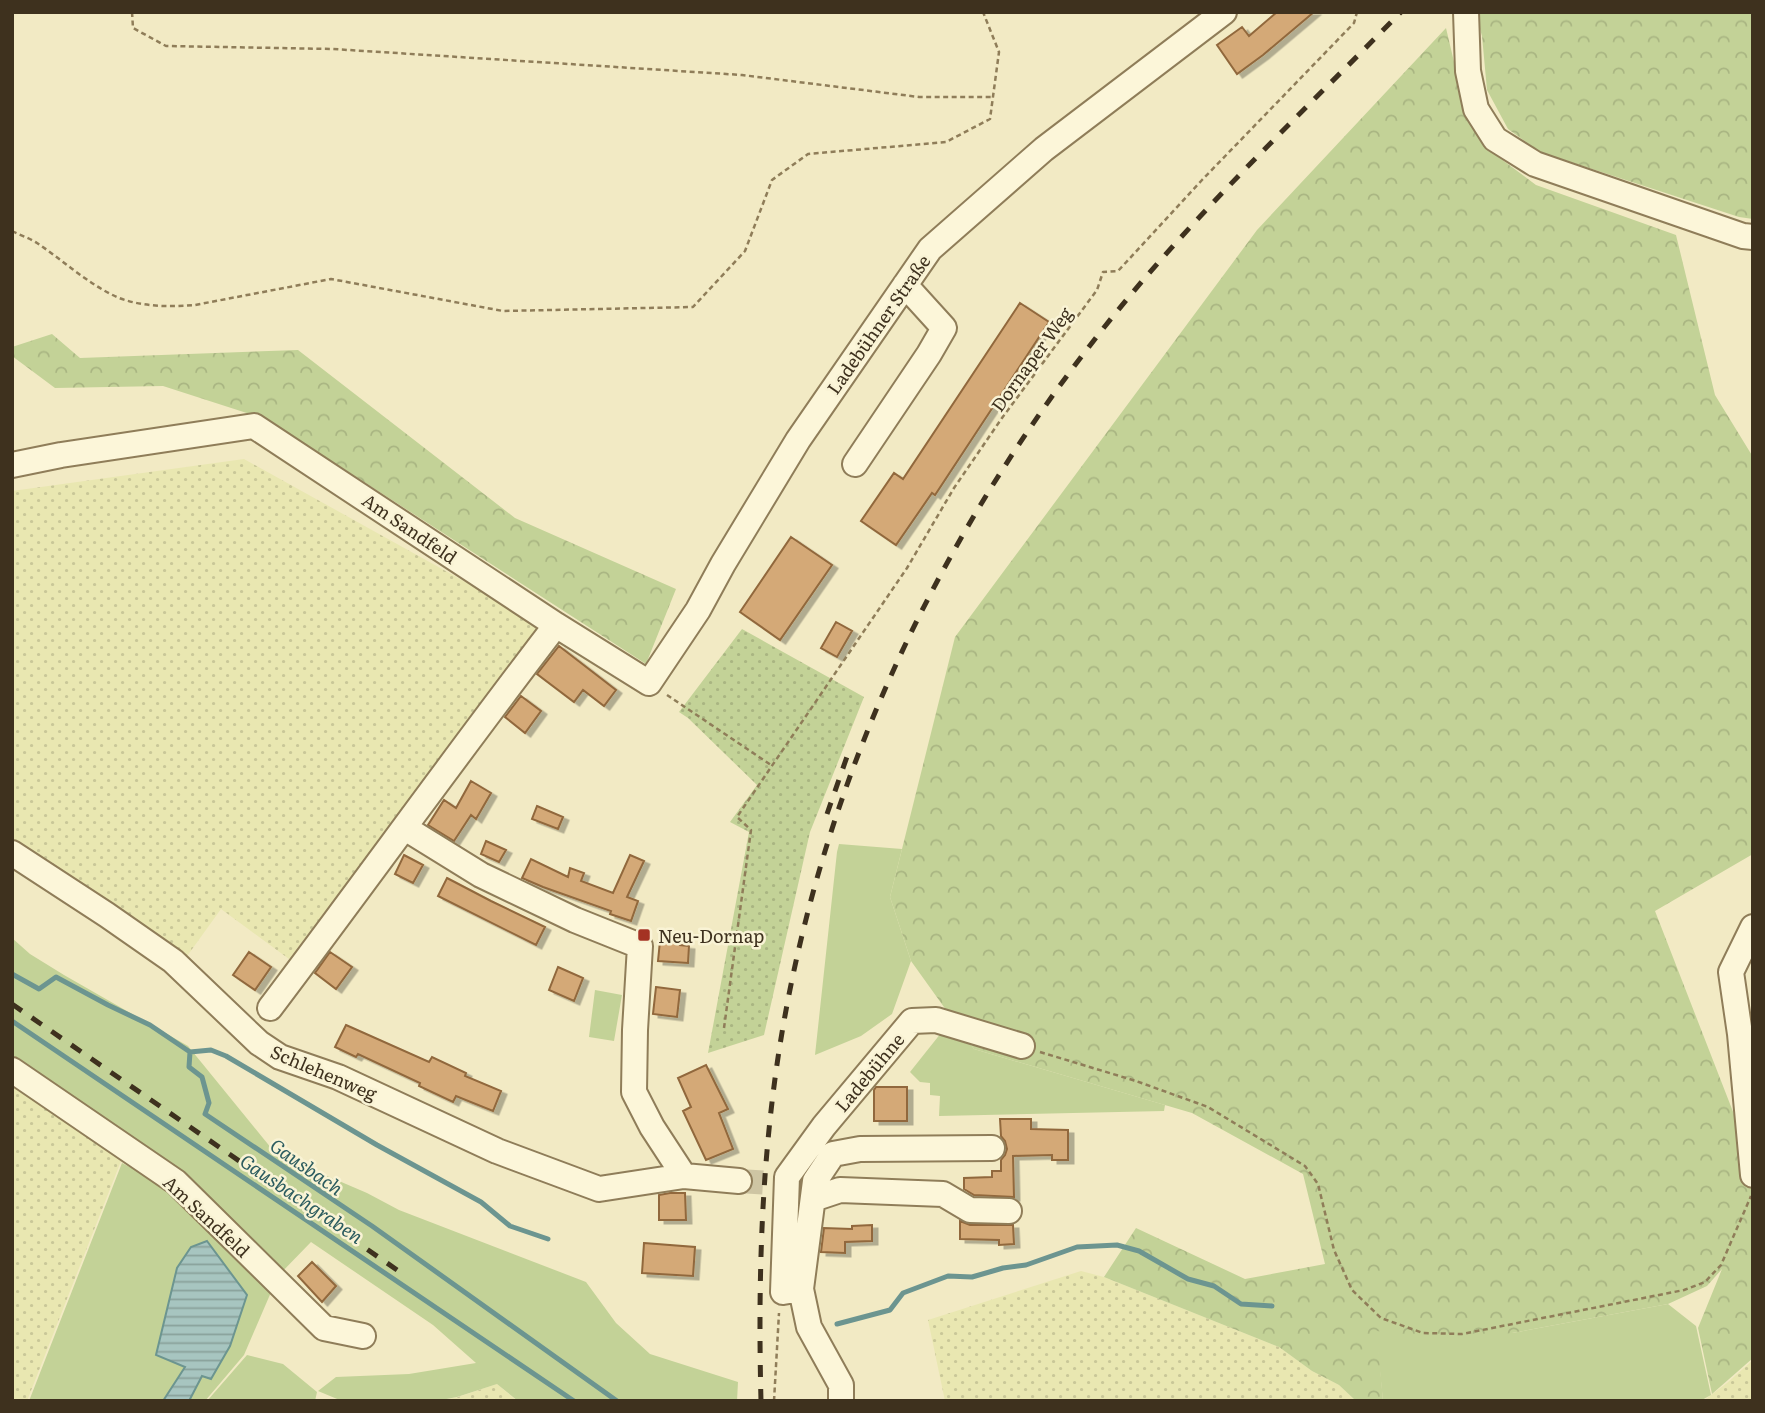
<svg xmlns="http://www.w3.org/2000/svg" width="1765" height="1413" font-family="Literata,serif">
	<defs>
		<pattern id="farmland-dots" width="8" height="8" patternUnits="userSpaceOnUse" patternTransform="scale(1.75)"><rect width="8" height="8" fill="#e9e7b1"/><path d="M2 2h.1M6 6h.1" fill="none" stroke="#c9c798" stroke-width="1.8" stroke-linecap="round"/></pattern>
		<pattern id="forest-crowns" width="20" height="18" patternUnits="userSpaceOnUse" patternTransform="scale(1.75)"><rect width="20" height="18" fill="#c3d297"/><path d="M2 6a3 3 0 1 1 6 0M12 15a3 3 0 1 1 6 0" fill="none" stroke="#a9b582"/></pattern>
		<pattern id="garden-dots" width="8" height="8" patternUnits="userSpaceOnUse" patternTransform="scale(1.75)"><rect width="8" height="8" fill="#c3d297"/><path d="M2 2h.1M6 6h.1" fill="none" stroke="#a9b582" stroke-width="1.8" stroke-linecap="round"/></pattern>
		<pattern id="water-rules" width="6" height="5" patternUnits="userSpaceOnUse" patternTransform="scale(1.75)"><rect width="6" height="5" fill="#a7c5c0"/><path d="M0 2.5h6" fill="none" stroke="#89a19b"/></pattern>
		<filter id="shadow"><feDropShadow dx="5.5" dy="3.5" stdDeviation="0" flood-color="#0004"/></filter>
	</defs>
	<rect width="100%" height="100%" fill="#f2eac4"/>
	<path fill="url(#farmland-dots)" d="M 244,459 L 543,625 L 289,959 L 221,909 L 185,959 L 12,844 L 12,491 Z
		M 12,1083 L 49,1107 L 121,1161 L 27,1401 L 12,1401 Z
		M 1081,1271 L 1104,1277 L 1279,1347 L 1312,1371 L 1339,1385 L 1356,1401 L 945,1401 L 928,1320 Z
		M 1753,1360 L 1753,1401 L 1703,1401 L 1727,1383 Z
		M 497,1384 L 517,1401 L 438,1401 L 458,1397 Z"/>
	<path fill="#c3d297" d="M 839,844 L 902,849 L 890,897 L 911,961 L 892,1014 L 861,1036 L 815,1055 L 837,852 Z
		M 12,938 L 30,954 L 64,975 L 188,1046 L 276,1154 L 367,1193 L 399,1210 L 586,1282 L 616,1323 L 650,1354 L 738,1382 L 737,1401 L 518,1401 L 497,1384 L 457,1397 L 436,1401 L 342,1401 L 318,1391 L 336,1377 L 409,1374 L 476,1363 L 433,1325 L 311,1242 L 278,1276 L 244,1355 L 205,1401 L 29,1401 L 122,1163 L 161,1183 L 108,1132 L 12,1057 Z
		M 595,990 L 622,995 L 614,1041 L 589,1037 Z
		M 945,1028 L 960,1030 L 974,1049 L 1165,1105 L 1164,1111 L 939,1116 L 940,1096 L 930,1095 L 930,1083 L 920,1082 L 910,1072 Z
		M 1668,1304 L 1696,1326 L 1711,1395 L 1700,1401 L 1383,1401 L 1376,1331 L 1512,1333 Z
		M 247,1355 L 283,1364 L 317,1392 L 315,1401 L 207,1401 Z"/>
	<path fill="url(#forest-crowns)" d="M 1475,12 L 1753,12 L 1753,219 L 1739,217 L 1540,152 L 1508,129 L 1487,90 L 1482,36 Z
		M 1446,28 L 1467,117 L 1493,153 L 1536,185 L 1676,235 L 1715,395 L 1753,457 L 1753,854 L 1655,911 L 1737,1122 L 1753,1102 L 1753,1358 L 1712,1394 L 1698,1328 L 1722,1269 L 1707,1286 L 1668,1304 L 1512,1333 L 1474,1339 L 1424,1340 L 1377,1331 L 1383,1401 L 1356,1401 L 1339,1385 L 1312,1371 L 1279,1347 L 1104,1277 L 1136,1228 L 1245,1279 L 1325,1264 L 1303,1174 L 1192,1113 L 974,1049 L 911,961 L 890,897 L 955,637 L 1257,230 Z
		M 52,334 L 80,358 L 298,350 L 515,518 L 676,589 L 646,664 L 268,420 L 163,386 L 55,388 L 12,356 L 12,347 Z"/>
	<path fill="url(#garden-dots)" d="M 742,629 L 864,697 L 810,832 L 764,1035 L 708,1053 L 749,832 L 730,822 L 757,785 L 688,718 L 679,712 Z"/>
	<path fill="url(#water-rules)" stroke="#6c9590" stroke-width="2" d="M 207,1241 L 247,1295 L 230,1346 L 211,1379 L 202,1376 L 189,1401 L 163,1401 L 185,1367 L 156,1355 L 177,1268 L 191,1247 Z"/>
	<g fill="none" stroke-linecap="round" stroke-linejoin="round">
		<path stroke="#6c9590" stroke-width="5" d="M 12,974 L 39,989 L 56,977 L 108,1005 L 150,1025 L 190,1052 L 189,1067 L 202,1077 L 209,1103 L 205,1114 L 372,1226 L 617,1401
			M 12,1021 L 574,1401
			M 190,1052 L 211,1050 L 226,1056 L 377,1145 L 481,1202 L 510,1226 L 548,1239
			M 837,1324 L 890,1310 L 903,1293 L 948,1276 L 972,1277 L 1003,1268 L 1026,1265 L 1077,1247 L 1117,1245 L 1139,1251 L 1188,1279 L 1214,1286 L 1241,1304 L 1272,1306"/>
	</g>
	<path fill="#d4a977" stroke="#91683c" stroke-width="2" filter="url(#shadow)" d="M 1277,12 L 1314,12 L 1263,55 L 1237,74 L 1217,45 L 1242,27 L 1249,36 Z
		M 1020,303 L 1049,322 L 935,495 L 932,493 L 896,545 L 861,521 L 894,473 L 903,479 Z
		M 791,537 L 832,565 L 780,640 L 740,612 Z
		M 836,622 L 852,631 L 837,657 L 821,648 Z
		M 559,646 L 616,690 L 604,706 L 583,690 L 574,702 L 537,674 Z
		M 521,696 L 541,711 L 525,733 L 505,717 Z
		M 471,781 L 491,793 L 476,819 L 471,815 L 454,841 L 428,825 L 444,800 L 456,808 Z
		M 537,806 L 563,817 L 558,829 L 532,819 Z
		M 486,841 L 506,850 L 499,862 L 481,854 Z
		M 404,855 L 423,865 L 413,883 L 395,874 Z
		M 630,855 L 644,861 L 627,897 L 638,901 L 631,921 L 610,914 L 611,911 L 543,887 L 522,878 L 531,859 L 568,877 L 570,868 L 584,873 L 581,881 L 613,893 Z
		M 447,878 L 491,901 L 545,927 L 536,945 L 438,896 Z
		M 660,941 L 680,942 L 680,945 L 689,946 L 688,963 L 658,961 Z
		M 249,952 L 271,967 L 255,990 L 233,975 Z
		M 330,952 L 352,967 L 336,989 L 315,973 Z
		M 558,967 L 583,978 L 574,1001 L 549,990 Z
		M 656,987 L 680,990 L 677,1017 L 653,1014 Z
		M 346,1025 L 429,1062 L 432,1057 L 466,1073 L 465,1076 L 501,1091 L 493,1111 L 456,1096 L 453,1102 L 419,1086 L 420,1083 L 358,1054 L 356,1057 L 335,1047 Z
		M 706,1065 L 728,1109 L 719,1113 L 733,1149 L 706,1160 L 683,1111 L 691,1107 L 678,1078 Z
		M 876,1087 L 907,1087 L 907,1121 L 874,1121 L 874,1090 Z
		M 1000,1119 L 1031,1119 L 1031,1129 L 1068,1130 L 1068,1160 L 1052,1160 L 1052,1155 L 1013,1156 L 1014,1197 L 974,1195 L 964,1189 L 964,1178 L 992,1177 L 992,1171 L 1001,1171 L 1001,1160 L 1005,1155 L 1007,1149 L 1005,1141 L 1001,1136 Z
		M 670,1193 L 685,1193 L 686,1220 L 659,1220 L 659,1195 Z
		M 960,1221 L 970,1225 L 1013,1225 L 1014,1244 L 999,1245 L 999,1240 L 960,1239 Z
		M 872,1225 L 872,1241 L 845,1242 L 845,1253 L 821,1252 L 824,1228 L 852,1229 L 852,1226 Z
		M 644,1243 L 695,1247 L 693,1276 L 642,1273 Z
		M 312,1262 L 336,1286 L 322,1302 L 298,1276 Z"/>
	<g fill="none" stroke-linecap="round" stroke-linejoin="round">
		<path stroke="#cec5a3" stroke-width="24" stroke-dasharray="24 12" stroke-linecap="butt" d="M 739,1181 L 772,1183"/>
		<g stroke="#8f7d59" stroke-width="28">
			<path id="minor" d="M 1466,12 L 1468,71 L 1476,109 L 1495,139 L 1535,164 L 1743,236 L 1753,237
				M 855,464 L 929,354 L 944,328 L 905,285
				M 12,465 L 61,455 L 254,426 L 556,625 L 649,683 L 698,610 L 723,564 L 798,440 L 930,249 L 1044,149 L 1224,12
				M 405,828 L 481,875 L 575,920 L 640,946 L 635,1030 L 634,1092 L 652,1127 L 684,1176
				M 12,853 L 107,915 L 173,961 L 259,1043 L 280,1057 L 338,1077 L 497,1151 L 599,1189 L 684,1176 L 739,1181
				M 1753,927 L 1731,972 L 1740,1034 L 1753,1175
				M 270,1008 C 366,881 459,751 556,625
				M 12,1070 L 176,1182 L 324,1328 L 363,1336
				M 813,1199 L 840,1190 L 943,1194 L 970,1210 L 1009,1211
				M 801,1289 L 783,1292 L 787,1177 L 824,1126 L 912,1021 L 936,1020 L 1022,1046
				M 841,1401 L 841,1385 L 809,1327 L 801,1289 L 815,1181 L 833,1154 L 860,1149 L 992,1148"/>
		</g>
		<path stroke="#8f7d59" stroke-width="2.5" stroke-dasharray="5 3.5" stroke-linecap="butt" d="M 132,12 L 133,28 L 166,46 L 333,49 L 742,75 L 919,97 L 993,97
			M 12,231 C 20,235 29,238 37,243 C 64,261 89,285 119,298 C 143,307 170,307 195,305 L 331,279 L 503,311 L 693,307 L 745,251 L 772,180 L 808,154 L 946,142 L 990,119 L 999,52 L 983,12
			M 667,695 L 771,765
			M 724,1028 L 751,830 L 737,817 L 907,568 L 954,488 L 1002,418 L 1097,290 L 1103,272 L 1118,271 L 1202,180 L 1354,23 L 1357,12
			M 1040,1052 L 1136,1081 L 1208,1107 L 1305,1166 L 1318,1184 L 1334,1250 L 1352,1290 L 1381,1318 L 1423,1333 L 1462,1334 L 1684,1290 L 1705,1282 L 1721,1265 L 1751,1196
			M 774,1401 L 779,1313"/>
		<use href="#minor" stroke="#fcf6d9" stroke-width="24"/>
		<path stroke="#3e311e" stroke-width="5" stroke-dasharray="12 12" stroke-linecap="butt" d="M 827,814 L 850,748
			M 12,1004 L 400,1272
			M 761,1401 C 758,1284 761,1167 779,1051 C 821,783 937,537 1106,325 C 1195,213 1301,114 1401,12"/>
	</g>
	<rect fill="#a43223" stroke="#f9f3d5" stroke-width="2.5" x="637" y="928" width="14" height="14" rx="3.5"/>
	<g text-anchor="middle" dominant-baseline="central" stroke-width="5" stroke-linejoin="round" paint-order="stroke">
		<g font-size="18" fill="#3e311e" stroke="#f9f3d5">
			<text transform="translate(878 324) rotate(-55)">Ladebühner Straße</text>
			<text transform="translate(1031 359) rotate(-54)">Dornaper Weg</text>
			<text transform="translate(410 528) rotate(34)">Am Sandfeld</text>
			<text transform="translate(324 1072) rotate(23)">Schlehenweg</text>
			<text transform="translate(869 1072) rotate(-50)">Ladebühne</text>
			<text transform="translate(207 1216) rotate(43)">Am Sandfeld</text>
		</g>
		<g font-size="18" fill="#3e311e" stroke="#f9f3d5" text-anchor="start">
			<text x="658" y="935">Neu-Dornap</text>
		</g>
		<g font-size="19" font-style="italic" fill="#2c5c5f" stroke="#f9f3d5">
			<text transform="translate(307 1166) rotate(35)">Gausbach</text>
			<text transform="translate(302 1198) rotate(34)">Gausbachgraben</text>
		</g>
	</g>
	<rect width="1765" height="1413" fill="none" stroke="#3e311e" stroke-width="28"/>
</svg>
